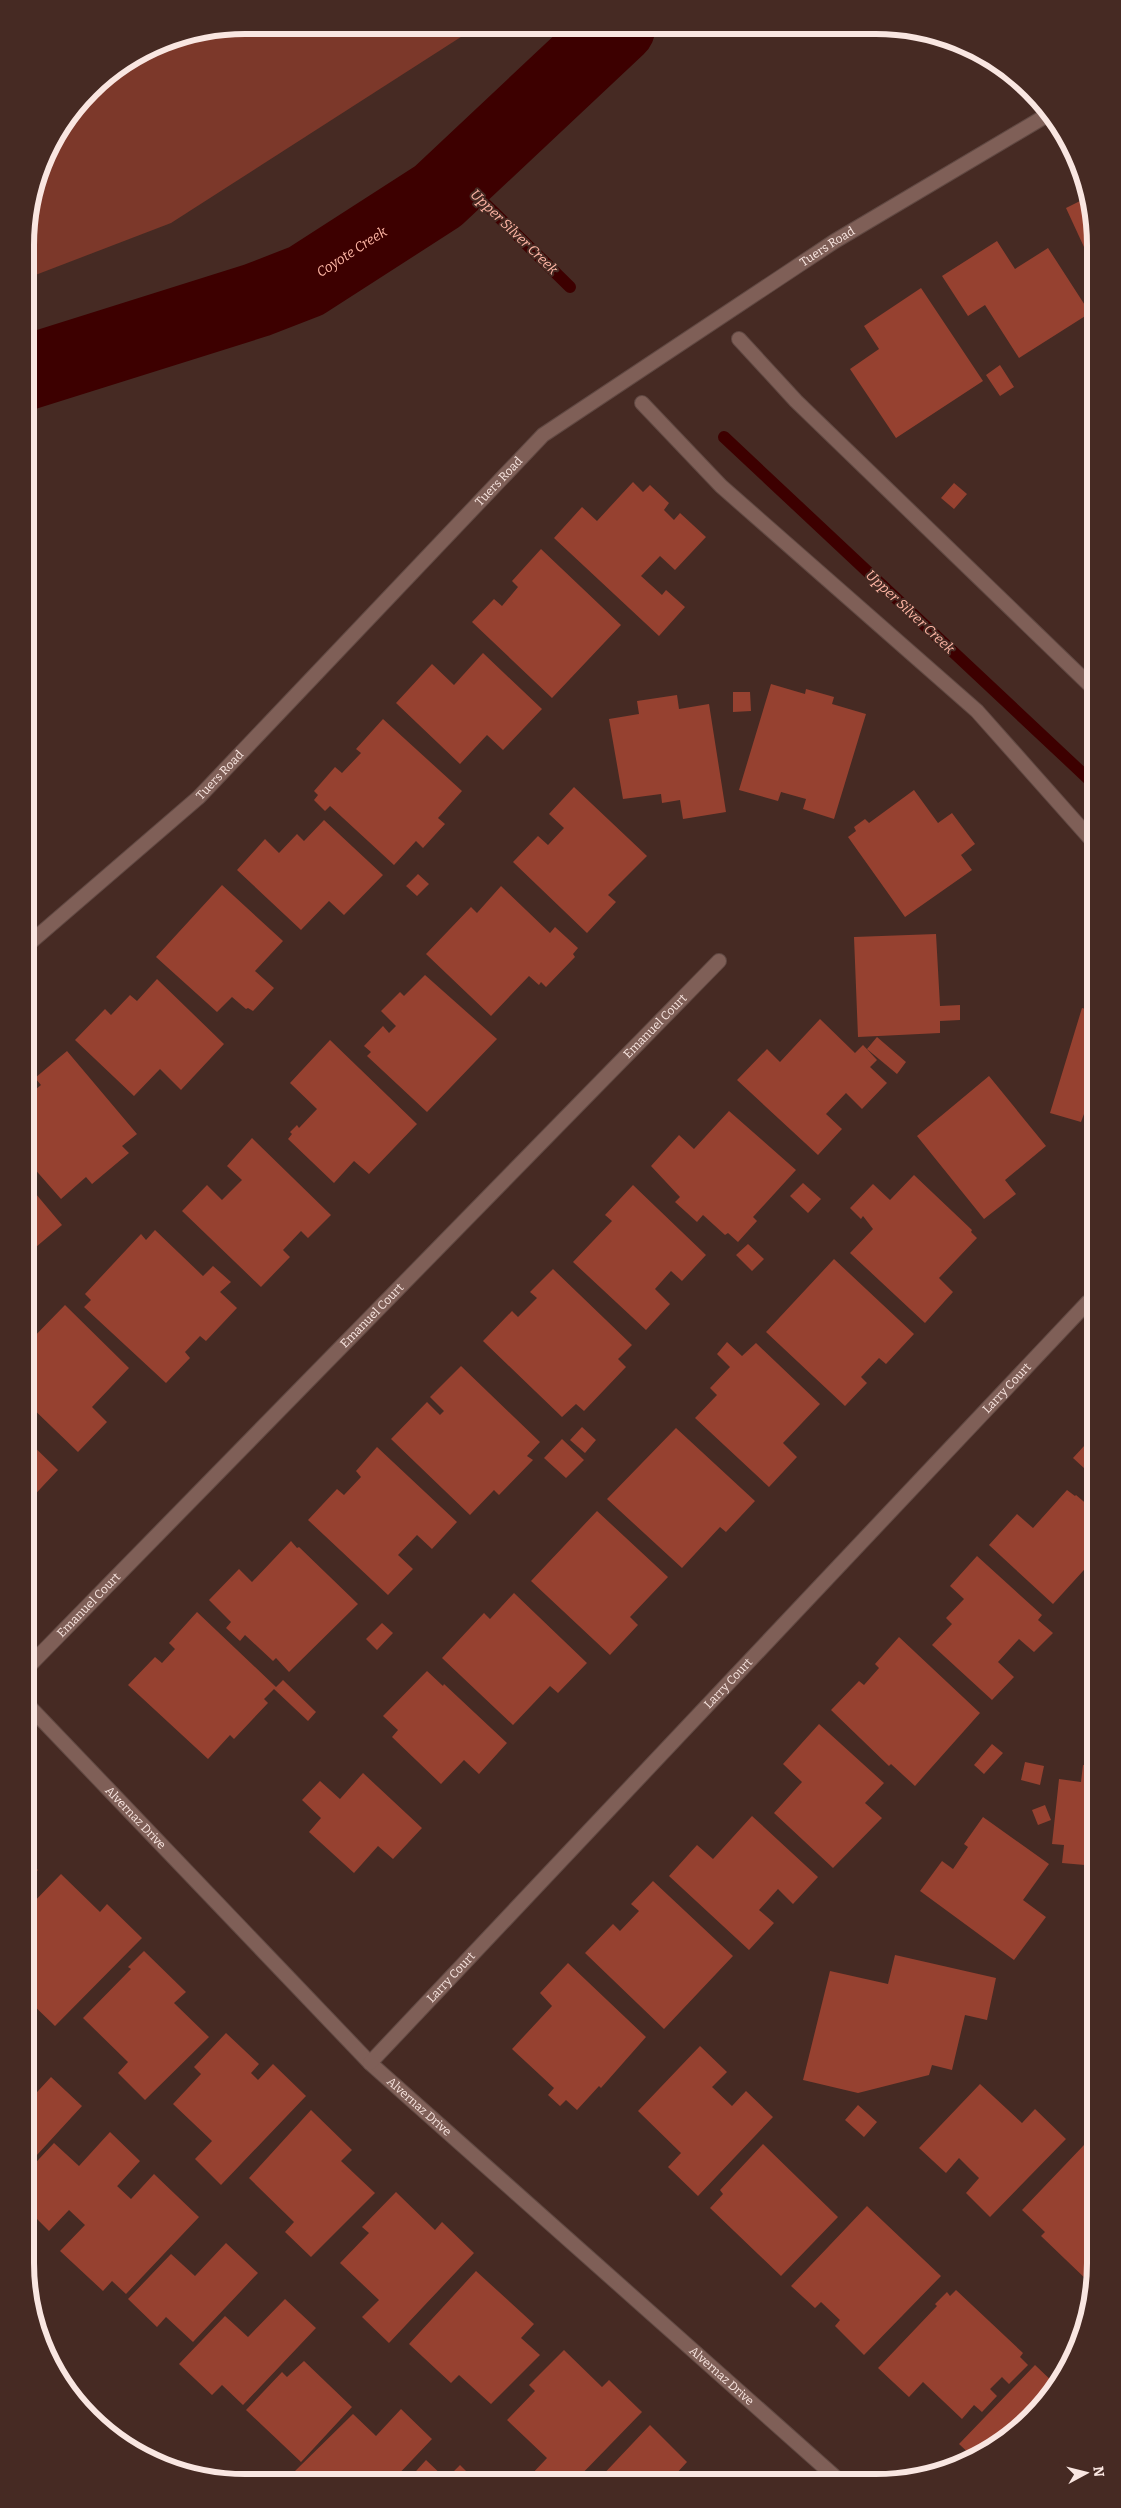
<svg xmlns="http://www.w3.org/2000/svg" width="1121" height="2508" font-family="Bitter,serif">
	<rect width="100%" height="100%" fill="#462a23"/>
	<path fill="#7c382a" d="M 244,25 L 478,26 L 171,223 L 25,279 L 25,230 L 48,148 L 100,80 L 161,42 Z"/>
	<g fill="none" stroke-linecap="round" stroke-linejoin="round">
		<path stroke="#3d0000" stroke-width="12" d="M 458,177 L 570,287
			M 724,437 L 1096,786"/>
		<path stroke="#3d0000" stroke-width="75" id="s1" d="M 25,373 L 257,300 L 306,281 L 438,196 L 618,27"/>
	</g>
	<path fill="#964130" d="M 1090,196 L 1096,244 L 1096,273 L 1066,208 Z
		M 997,241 L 1015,269 L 1048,248 L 1090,313 L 1019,358 L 985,305 L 968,316 L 942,276 Z
		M 921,288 L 983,381 L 896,438 L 850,369 L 879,349 L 864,326 Z
		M 1000,365 L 1014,387 L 1000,396 L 986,375 Z
		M 633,482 L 643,492 L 650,485 L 669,503 L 664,510 L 674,520 L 680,513 L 706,537 L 675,570 L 660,556 L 641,576 L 662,595 L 666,590 L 685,607 L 659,636 L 554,538 L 582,507 L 597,521 Z
		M 954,483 L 967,494 L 954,509 L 941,498 Z
		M 541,549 L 621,625 L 552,698 L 472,622 L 494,599 L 502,606 L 518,587 L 512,581 Z
		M 483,653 L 542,709 L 503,750 L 487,735 L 460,764 L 396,703 L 432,664 L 454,685 Z
		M 771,684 L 805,694 L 806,689 L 834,697 L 832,704 L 866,714 L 834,819 L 803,809 L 806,799 L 781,792 L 778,801 L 739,790 Z
		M 733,692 L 750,692 L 751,711 L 733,712 Z
		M 677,695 L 679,709 L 709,704 L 726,812 L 683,819 L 680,800 L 662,803 L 661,794 L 623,799 L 609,719 L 639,714 L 637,701 Z
		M 383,719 L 462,791 L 438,818 L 445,824 L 423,848 L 416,841 L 394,865 L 330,806 L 325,811 L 314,800 L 318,795 L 314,791 L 335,767 L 342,773 L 361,753 L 356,749 Z
		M 574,787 L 647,856 L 608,895 L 616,902 L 587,933 L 513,862 L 538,836 L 548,845 L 564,828 L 549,814 Z
		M 914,790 L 938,823 L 952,813 L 975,844 L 961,855 L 972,870 L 905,917 L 848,837 L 856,831 L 854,827 L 865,819 L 869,823 Z
		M 324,820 L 383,875 L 344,915 L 329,901 L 301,930 L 237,870 L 265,839 L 279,853 L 297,834 L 304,841 Z
		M 418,874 L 429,884 L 417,896 L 406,886 Z
		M 222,885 L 283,941 L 255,971 L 274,988 L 253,1011 L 248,1008 L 246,1009 L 232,997 L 217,1012 L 156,957 Z
		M 501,886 L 550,933 L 555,927 L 578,948 L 573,954 L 575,957 L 546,987 L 541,982 L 539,985 L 529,976 L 491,1016 L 426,954 L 471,907 L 477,913 Z
		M 936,934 L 940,1006 L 960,1005 L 960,1020 L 940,1021 L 940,1033 L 858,1037 L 854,937 Z
		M 425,975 L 497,1039 L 427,1112 L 367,1056 L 371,1052 L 364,1046 L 383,1026 L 389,1033 L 396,1026 L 381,1011 L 400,992 L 404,996 Z
		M 157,979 L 224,1044 L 181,1090 L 160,1069 L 134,1096 L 75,1040 L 105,1009 L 111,1015 L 130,995 L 137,1001 Z
		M 1082,1008 L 1096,1012 L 1096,1118 L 1084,1114 L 1081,1122 L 1050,1113 Z
		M 820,1019 L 855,1053 L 863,1045 L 877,1060 L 870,1067 L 887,1083 L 862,1109 L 846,1093 L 826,1114 L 842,1129 L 818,1155 L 737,1080 L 767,1049 L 780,1062 Z
		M 877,1037 L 906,1062 L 897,1074 L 867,1049 Z
		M 330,1040 L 417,1124 L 369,1174 L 354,1161 L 334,1183 L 288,1139 L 292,1134 L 290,1132 L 297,1125 L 299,1128 L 317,1109 L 290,1083 Z
		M 67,1051 L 137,1134 L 122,1146 L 129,1153 L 92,1184 L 86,1177 L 61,1199 L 25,1158 L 25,1098 L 41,1085 L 35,1078 Z
		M 989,1076 L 1046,1146 L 1005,1180 L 1016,1194 L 984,1219 L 917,1136 Z
		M 729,1111 L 796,1170 L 753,1217 L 757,1221 L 738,1242 L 728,1233 L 725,1235 L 703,1215 L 697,1222 L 675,1202 L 680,1197 L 651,1166 L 679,1135 L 694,1149 Z
		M 252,1138 L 331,1215 L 308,1238 L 301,1231 L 283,1250 L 290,1257 L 261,1287 L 182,1211 L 207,1185 L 222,1200 L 242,1180 L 227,1166 Z
		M 914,1175 L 972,1230 L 971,1232 L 977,1238 L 939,1278 L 953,1292 L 925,1323 L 850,1253 L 873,1229 L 863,1216 L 861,1219 L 850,1208 L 873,1184 L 890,1200 Z
		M 25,1181 L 62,1225 L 36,1247 L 31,1240 L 25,1245 Z
		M 803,1183 L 821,1199 L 808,1213 L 790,1196 Z
		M 633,1185 L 706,1255 L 682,1281 L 671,1271 L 655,1289 L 670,1304 L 646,1330 L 573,1262 L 612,1221 L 605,1215 Z
		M 155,1230 L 203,1276 L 213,1266 L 231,1282 L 220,1292 L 237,1308 L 206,1341 L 200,1336 L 185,1352 L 190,1358 L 166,1383 L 84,1307 L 91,1300 L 85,1294 L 141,1234 L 146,1240 Z
		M 748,1244 L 764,1259 L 752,1271 L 736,1255 Z
		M 834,1259 L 914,1334 L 886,1364 L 879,1358 L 861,1377 L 867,1383 L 845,1406 L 766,1332 Z
		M 553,1269 L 632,1345 L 618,1359 L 626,1367 L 584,1411 L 576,1404 L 562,1417 L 483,1341 L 512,1311 L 518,1317 L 537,1298 L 530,1292 Z
		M 65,1305 L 129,1368 L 92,1407 L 107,1422 L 78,1452 L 25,1401 L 25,1346 Z
		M 727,1342 L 742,1356 L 756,1343 L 820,1404 L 783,1443 L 797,1457 L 769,1487 L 695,1418 L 717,1395 L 710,1388 L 730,1367 L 717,1354 Z
		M 461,1366 L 540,1442 L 527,1456 L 533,1460 L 499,1495 L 494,1490 L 470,1515 L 391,1439 L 427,1402 L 440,1415 L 444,1411 L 430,1397 Z
		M 582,1427 L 596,1440 L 585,1453 L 570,1440 Z
		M 676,1428 L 755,1501 L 726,1532 L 720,1527 L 682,1568 L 607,1499 Z
		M 1096,1433 L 1096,1479 L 1073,1458 Z
		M 25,1438 L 58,1470 L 25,1505 Z
		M 562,1439 L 584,1460 L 566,1478 L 544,1458 Z
		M 377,1447 L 457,1522 L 432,1549 L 417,1535 L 398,1555 L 413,1569 L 388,1595 L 308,1520 L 337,1489 L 344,1495 L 361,1477 L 356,1471 Z
		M 1067,1490 L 1075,1496 L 1076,1495 L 1096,1512 L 1096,1563 L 1093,1560 L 1053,1604 L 989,1545 L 1017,1514 L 1033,1528 Z
		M 597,1511 L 668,1577 L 630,1617 L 638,1625 L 610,1655 L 531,1581 Z
		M 291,1541 L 297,1548 L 299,1547 L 358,1604 L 289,1672 L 276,1658 L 273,1661 L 245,1635 L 240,1641 L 226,1628 L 231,1622 L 209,1600 L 239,1569 L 252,1582 Z
		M 977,1556 L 1042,1615 L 1038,1620 L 1053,1633 L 1034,1652 L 1019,1639 L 998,1662 L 1014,1677 L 992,1700 L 932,1645 L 952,1624 L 946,1618 L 964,1599 L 950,1586 Z
		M 514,1593 L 587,1663 L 558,1693 L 550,1686 L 513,1725 L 442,1658 L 484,1613 L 490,1619 Z
		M 197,1612 L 276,1687 L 283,1680 L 316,1712 L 308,1721 L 274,1689 L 264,1699 L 268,1703 L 234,1739 L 230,1735 L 208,1759 L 128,1685 L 155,1657 L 162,1663 L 175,1649 L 169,1643 Z
		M 382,1623 L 393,1633 L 377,1650 L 366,1639 Z
		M 899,1637 L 980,1713 L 915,1786 L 891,1764 L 889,1766 L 831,1710 L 859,1681 L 864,1685 L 879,1668 L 875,1664 Z
		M 427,1671 L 443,1686 L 444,1684 L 507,1743 L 479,1774 L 464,1760 L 441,1784 L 392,1737 L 398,1730 L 383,1716 Z
		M 819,1724 L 884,1783 L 865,1803 L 882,1818 L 833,1868 L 774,1813 L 802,1782 L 783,1764 Z
		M 992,1744 L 1003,1753 L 984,1774 L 974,1765 Z
		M 1025,1762 L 1044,1766 L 1040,1785 L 1021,1780 Z
		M 1083,1765 L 1096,1766 L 1096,1866 L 1062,1863 L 1064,1845 L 1052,1844 L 1059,1779 L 1081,1782 Z
		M 363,1773 L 422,1828 L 393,1859 L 378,1846 L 354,1873 L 309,1832 L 321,1818 L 302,1800 L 320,1781 L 340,1799 Z
		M 1045,1805 L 1051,1820 L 1038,1825 L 1032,1810 Z
		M 752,1816 L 818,1877 L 793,1904 L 778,1889 L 759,1910 L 774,1923 L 749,1950 L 669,1876 L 697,1845 L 713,1859 Z
		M 983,1817 L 1049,1864 L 1023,1900 L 1046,1917 L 1014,1960 L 920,1891 L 942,1861 L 953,1869 L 968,1847 L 964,1844 Z
		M 25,1858 L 38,1870 L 25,1883 Z
		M 61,1874 L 100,1912 L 107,1904 L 142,1938 L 55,2026 L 28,2000 L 25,2004 L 25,1978 L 32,1971 L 31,1969 L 25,1975 L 25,1927 L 35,1917 L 27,1909 Z
		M 653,1881 L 733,1956 L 664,2029 L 585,1953 L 613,1924 L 620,1931 L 639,1911 L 631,1904 Z
		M 144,1951 L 186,1992 L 174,2003 L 209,2037 L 145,2100 L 118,2073 L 128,2062 L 83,2018 L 131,1969 L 128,1967 Z
		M 895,1955 L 996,1978 L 987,2020 L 965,2015 L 952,2070 L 932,2065 L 929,2075 L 858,2093 L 803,2080 L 830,1971 L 888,1984 Z
		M 568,1963 L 646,2037 L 601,2088 L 599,2086 L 577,2110 L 566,2100 L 560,2106 L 548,2095 L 554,2088 L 512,2049 L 552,2006 L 540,1993 Z
		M 226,2033 L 259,2064 L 251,2073 L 258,2080 L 273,2064 L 306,2096 L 221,2185 L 195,2159 L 212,2141 L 173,2104 L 201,2074 L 194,2067 Z
		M 700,2046 L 727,2072 L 712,2087 L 732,2106 L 746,2091 L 773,2117 L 698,2196 L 668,2167 L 681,2153 L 638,2111 Z
		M 51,2077 L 82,2106 L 25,2168 L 25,2105 Z
		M 980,2084 L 1022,2123 L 1035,2109 L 1066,2139 L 990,2217 L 966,2193 L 979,2178 L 959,2158 L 946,2173 L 919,2148 Z
		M 858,2105 L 877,2122 L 864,2137 L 845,2120 Z
		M 311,2110 L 352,2150 L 341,2161 L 375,2193 L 311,2257 L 285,2232 L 294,2222 L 249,2178 Z
		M 110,2132 L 140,2161 L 110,2194 L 117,2186 L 131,2199 L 154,2174 L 199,2217 L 126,2294 L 112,2281 L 103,2291 L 60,2251 L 85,2225 L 69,2210 L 49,2231 L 25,2207 L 25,2174 L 54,2143 L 79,2166 Z
		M 763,2144 L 838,2217 L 781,2276 L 710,2208 L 723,2194 L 720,2190 Z
		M 1084,2145 L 1096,2156 L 1096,2274 L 1089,2282 L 1041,2236 L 1045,2232 L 1022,2210 Z
		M 396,2192 L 435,2230 L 442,2222 L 474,2253 L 389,2343 L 362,2317 L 379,2300 L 340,2263 L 369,2233 L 362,2227 Z
		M 867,2206 L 941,2276 L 864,2355 L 835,2326 L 840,2320 L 821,2302 L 815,2308 L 791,2286 Z
		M 226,2243 L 258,2273 L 193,2342 L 166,2317 L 157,2327 L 128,2299 L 171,2254 L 195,2276 Z
		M 476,2271 L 534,2324 L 521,2338 L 540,2355 L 491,2404 L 459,2375 L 451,2383 L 409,2344 Z
		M 956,2290 L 1023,2353 L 1020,2357 L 1028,2365 L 1009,2384 L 1002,2377 L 990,2389 L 997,2396 L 982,2412 L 974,2405 L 962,2419 L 923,2382 L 909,2397 L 878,2368 L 937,2306 L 935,2304 L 947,2292 L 950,2296 Z
		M 285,2299 L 316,2328 L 243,2405 L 222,2385 L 212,2395 L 179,2364 L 225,2316 L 248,2337 Z
		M 564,2350 L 602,2387 L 609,2380 L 642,2412 L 575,2481 L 534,2481 L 530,2476 L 547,2458 L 507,2420 L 535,2391 L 529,2385 Z
		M 304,2361 L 352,2407 L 301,2462 L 246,2410 L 282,2372 L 287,2377 Z
		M 1035,2365 L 1056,2385 L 1042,2408 L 998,2446 L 973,2457 L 959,2444 Z
		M 401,2409 L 432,2439 L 393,2480 L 304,2479 L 295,2471 L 353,2414 L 376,2436 Z
		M 650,2425 L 687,2462 L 675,2475 L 682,2482 L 597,2481 Z
		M 426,2460 L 446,2479 L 460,2465 L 476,2481 L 408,2480 Z"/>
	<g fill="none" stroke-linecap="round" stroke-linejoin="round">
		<g stroke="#614943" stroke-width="16">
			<path id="service" d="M 739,339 L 796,401 L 1096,691
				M 642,403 L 721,486 L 977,711 L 1096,845"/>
		</g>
		<g stroke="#614943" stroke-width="16">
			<g id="minor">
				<path id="s2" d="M 25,1670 L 719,961"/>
				<path id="s3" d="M 25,1702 L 370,2063 L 842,2483"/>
				<path id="s4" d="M 370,2063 L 1088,1302"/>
				<path d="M 76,2400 L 121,2443"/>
			</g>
		</g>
		<g stroke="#614943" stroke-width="16">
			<g id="tertiary">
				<path id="s5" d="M 25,947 L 199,797 L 543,435 L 835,241 L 1049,114"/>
			</g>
		</g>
		<use href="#service" stroke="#7f5f57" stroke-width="14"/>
		<use href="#minor" stroke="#7f5f57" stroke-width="14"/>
		<use href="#tertiary" stroke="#7f5f57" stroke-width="14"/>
	</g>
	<g text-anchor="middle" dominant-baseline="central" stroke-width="4" stroke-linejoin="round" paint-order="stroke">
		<g font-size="12" fill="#f9e6e1" stroke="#462a23">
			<text stroke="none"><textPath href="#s5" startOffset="1070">Tuers Road</textPath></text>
			<text stroke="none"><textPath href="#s5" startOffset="665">Tuers Road</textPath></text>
			<text stroke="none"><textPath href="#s5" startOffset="260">Tuers Road</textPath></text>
			<text stroke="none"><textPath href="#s2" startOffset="901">Emanuel Court</textPath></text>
			<text stroke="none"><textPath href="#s2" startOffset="496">Emanuel Court</textPath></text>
			<text stroke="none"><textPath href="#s4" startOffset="928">Larry Court</textPath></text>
			<text stroke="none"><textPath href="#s2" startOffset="91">Emanuel Court</textPath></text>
			<text stroke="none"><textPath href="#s4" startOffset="522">Larry Court</textPath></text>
			<text stroke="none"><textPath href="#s3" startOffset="160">Alvernaz Drive</textPath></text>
			<text stroke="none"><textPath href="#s4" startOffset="118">Larry Court</textPath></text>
			<text stroke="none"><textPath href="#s3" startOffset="565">Alvernaz Drive</textPath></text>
			<text stroke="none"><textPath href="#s3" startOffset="970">Alvernaz Drive</textPath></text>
		</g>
		<g font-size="14" font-style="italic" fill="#ffb6a5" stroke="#462a23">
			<text transform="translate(514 232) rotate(44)">Upper Silver Creek</text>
			<text stroke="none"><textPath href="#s1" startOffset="350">Coyote Creek</textPath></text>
			<text transform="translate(910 612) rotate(43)">Upper Silver Creek</text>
		</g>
	</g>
	<path d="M0 0H1121V2508H0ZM245 34H876A211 211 0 0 1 1087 245V2263A211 211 0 0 1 876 2474H245A211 211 0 0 1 34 2263V245A211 211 0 0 1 245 34Z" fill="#462a23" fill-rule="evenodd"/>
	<path fill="none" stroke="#f9e6e1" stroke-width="6" d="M245 34H876A211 211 0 0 1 1087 245V2263A211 211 0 0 1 876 2474H245A211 211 0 0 1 34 2263V245A211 211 0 0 1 245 34Z"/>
	<g transform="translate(1086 2473) rotate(83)" stroke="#462a23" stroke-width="4" paint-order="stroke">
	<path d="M0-4L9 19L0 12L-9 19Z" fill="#f9e6e1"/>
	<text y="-8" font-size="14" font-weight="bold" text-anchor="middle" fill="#f9e6e1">N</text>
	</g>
</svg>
